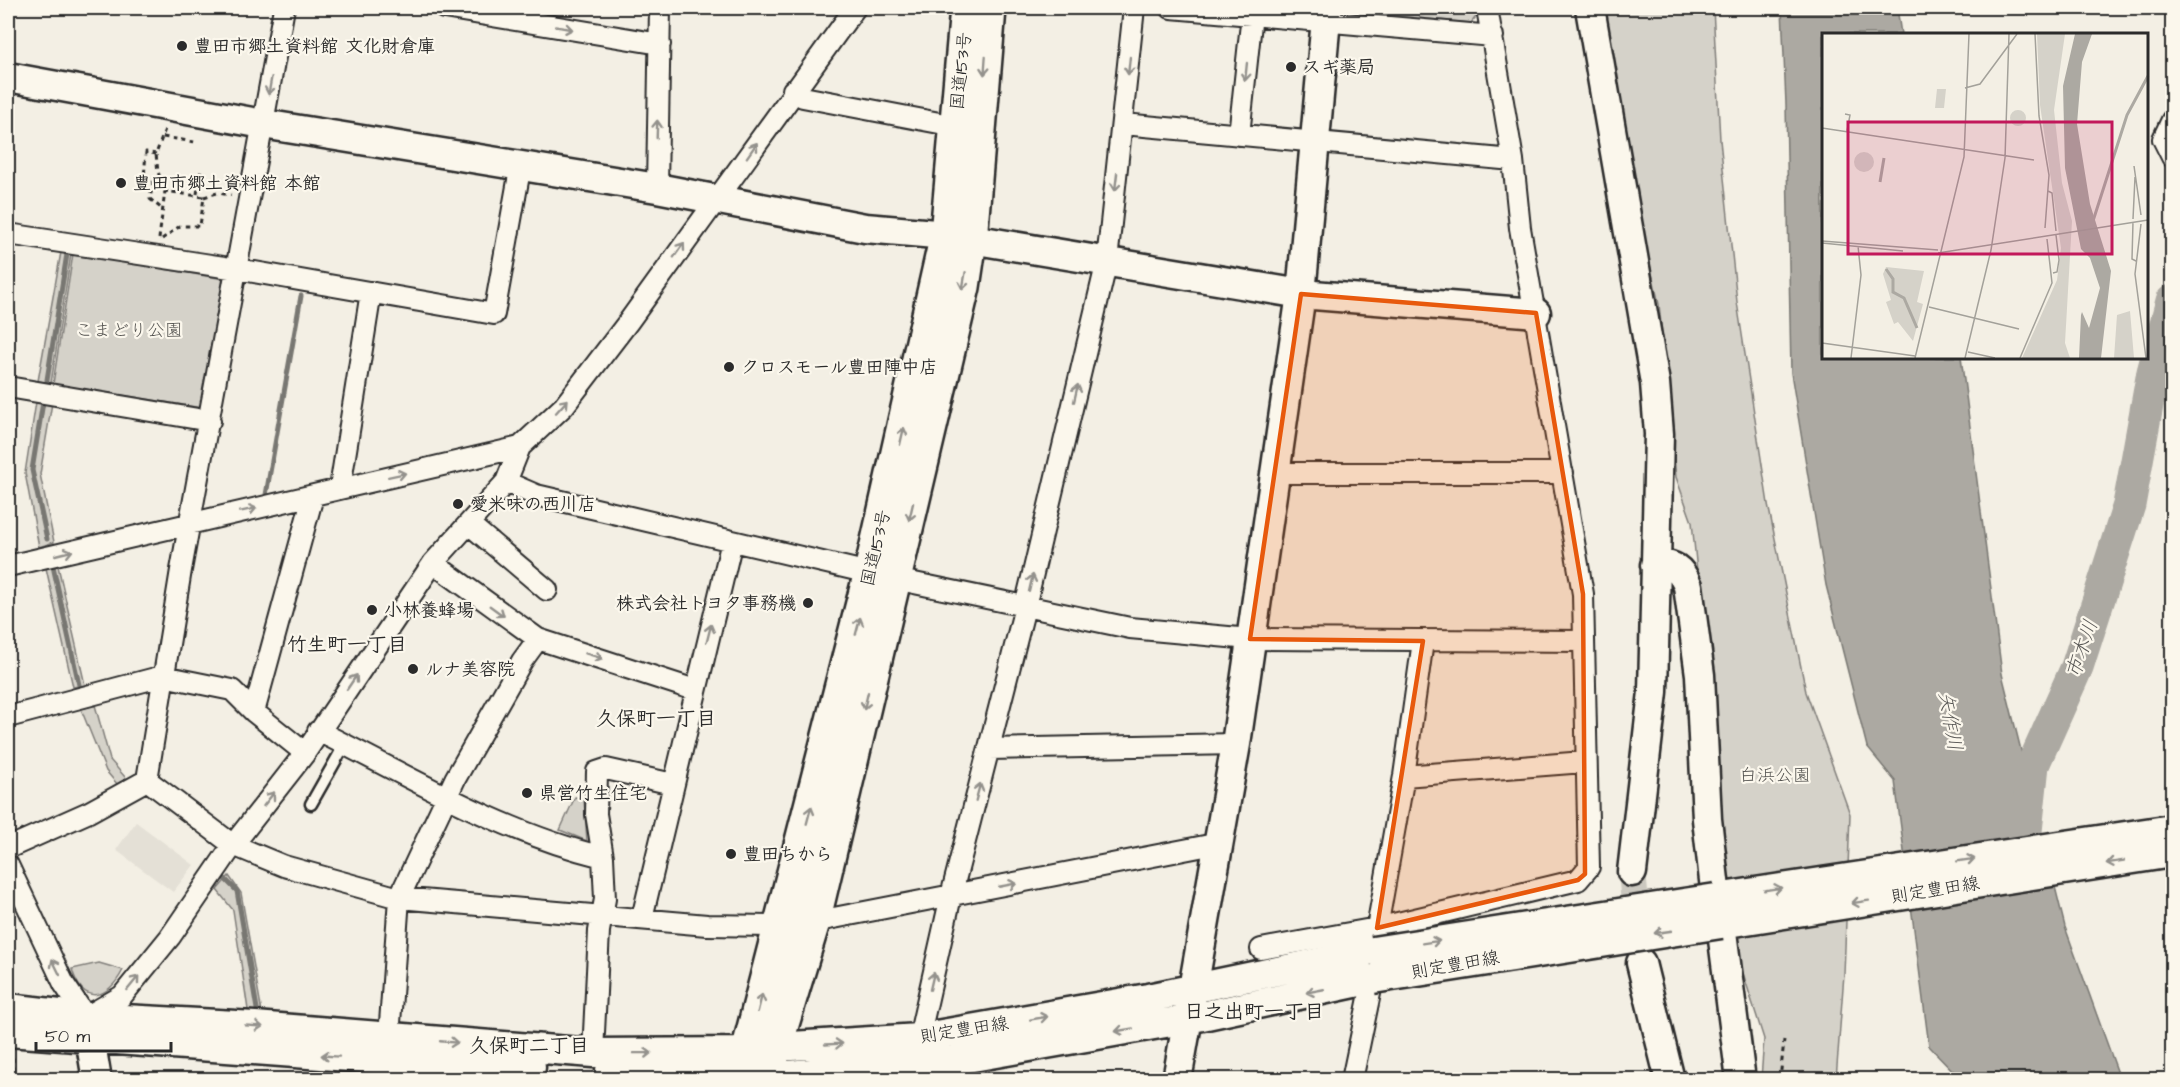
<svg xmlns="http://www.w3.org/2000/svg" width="2180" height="1087" font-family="'Architects Daughter','Klee One',sans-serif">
	<rect width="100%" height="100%" fill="#f3efe4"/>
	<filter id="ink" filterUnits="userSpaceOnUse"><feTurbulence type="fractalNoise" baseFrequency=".0167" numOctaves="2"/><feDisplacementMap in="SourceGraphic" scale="12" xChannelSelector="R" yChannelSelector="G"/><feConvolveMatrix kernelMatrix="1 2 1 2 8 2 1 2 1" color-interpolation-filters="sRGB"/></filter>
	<g filter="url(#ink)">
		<path fill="#e4e0d6" d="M 136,822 L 194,865 L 173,892 L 116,850 Z"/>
		<path fill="#d5d2c9" stroke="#807e7a" stroke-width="1.5" d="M 1335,8 L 1478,8 L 1479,13 L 1471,23 L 1350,12 Z
			M 1605,8 L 1713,8 L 1720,140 L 1737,302 L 1768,504 L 1806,692 L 1850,814 L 1844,974 L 1836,1079 L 1761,1079 L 1764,1039 L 1742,970 L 1725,849 L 1692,522 L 1676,477 L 1659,304 L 1638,212 Z
			M 61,252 L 71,254 L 51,383 L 38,381 Z
			M 73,254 L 224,279 L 202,408 L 53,384 Z
			M 36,402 L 52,403 L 40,474 L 54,542 L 39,547 L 25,473 Z
			M 58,566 L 85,685 L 73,687 L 46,568 Z
			M 95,705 L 110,760 L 132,785 L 124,792 L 106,771 L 81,709 Z
			M 575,797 L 584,799 L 587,841 L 560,830 Z
			M 229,876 L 241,893 L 264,1024 L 250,1023 L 233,910 L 217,890 Z
			M 99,963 L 123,970 C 108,1000 82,1006 72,969 Z"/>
		<path fill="#aca9a2" stroke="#787772" stroke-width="1.5" d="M 1782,8 L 1897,8 L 1901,34 L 1823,34 L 1823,357 L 1961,357 L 2002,674 L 2065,927 L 2120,1079 L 1961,1079 L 1929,1046 L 1895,781 L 1867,747 L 1826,585 L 1791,373 L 1786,104 Z"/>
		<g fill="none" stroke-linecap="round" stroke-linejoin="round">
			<path stroke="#787772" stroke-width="5" d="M 47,380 L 67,254
				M 43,402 L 32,470 L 47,539
				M 266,495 L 301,296
				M 53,566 L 79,685
				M 222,876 L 237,891 L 257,1009"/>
			<path stroke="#aca9a2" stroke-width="33" d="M 2026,831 L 2033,765 L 2077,667 L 2129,505 L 2153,372 L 2172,301"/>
			<path stroke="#cbc8bf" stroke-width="28" stroke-dasharray="28 14" stroke-linecap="butt" d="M 1632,872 L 1638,934"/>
			<g stroke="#2b2b2b" stroke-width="15">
				<path id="lane" d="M 311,804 L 345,744"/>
			</g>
			<g stroke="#2b2b2b" stroke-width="24">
				<path id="street" d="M 444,8 L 660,44
					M 1171,8 L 1493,36
					M 793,90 L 803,97 L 955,126
					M 2172,120 L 2163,139 L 2172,157
					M 1123,124 L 1513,160
					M 1239,135 L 1252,14
					M 657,188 L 660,8
					M 8,234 L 237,269 L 494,314 L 521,164
					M 8,387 L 210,421
					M 1275,473 L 1563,473
					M 506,482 L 536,495 L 895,579 L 1130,628 L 1250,639 L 1582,641
					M 340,488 L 371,292
					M 469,524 L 547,590
					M 433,563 L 538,639 L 695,690
					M 8,566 L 520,447
					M 254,712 L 313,496
					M 8,717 L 163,676 L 232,690 L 254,712 L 305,753
					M 318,731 C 411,777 502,833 603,857 L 605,899 L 599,931 L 593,1053
					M 990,749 L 1236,744
					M 1404,776 L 1584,762
					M 147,780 L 181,570 L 284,8
					M 147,780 L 233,845 L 284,866 L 399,898 L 707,925 L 780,926
					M 8,848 L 89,812 L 147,780
					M 603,857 L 596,814 L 597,772 L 606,769 L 673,784
					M 8,865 L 64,984 L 86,1017 L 122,996 L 170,937 L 233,845 L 305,753 L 433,563 L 506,482 L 520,447 L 564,406 L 629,321 L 855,8
					M 642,918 L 732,541
					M 813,922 L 1220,843
					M 1377,928 L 1404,776 L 1423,641
					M 1261,949 L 1377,928 L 1578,880 L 1589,867 L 1583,594 L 1520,228 L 1513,160 L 1487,8
					M 389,1037 L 399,898 L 455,779 L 522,661 L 538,639
					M 919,1038 L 951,896 L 1025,607 L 1107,261 L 1134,8
					M 1352,1080 L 1373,979"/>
			</g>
			<g stroke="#2b2b2b" stroke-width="33">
				<path id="secondary" d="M 1590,8 L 1655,383 L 1659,434 L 1653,692 L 1632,872
					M 8,77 L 263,124 L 657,188 L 865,228 L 947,235 L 1301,294 L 1536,313
					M 1655,565 C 1673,563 1681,569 1688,586 L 1700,675 L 1707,819 L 1716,898 L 2172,829
					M 1641,963 L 1670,1080
					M 8,1008 L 86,1017 L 255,1026 L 593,1053 L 748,1052 L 776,1047 L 919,1038 L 1148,998 L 1373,951
					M 87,1020 L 97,1080
					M 8,1032 L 389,1060 L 531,1067
					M 610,1071 L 765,1077 L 950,1061 L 1188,1019 L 1373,979
					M 1177,1080 L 1236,744 L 1301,294 L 1327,8
					M 1741,1080 L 1721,924 L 2172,853"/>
			</g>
			<g stroke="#2b2b2b" stroke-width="38">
				<path id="highway" d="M 738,1080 L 748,1052 L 871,572 L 947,235 L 967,8
					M 765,1080 L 813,922 L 963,287 L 970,240 L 989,9"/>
			</g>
			<path stroke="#2b2b2b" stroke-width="3" stroke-dasharray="4.5 4.5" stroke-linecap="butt" d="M 163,137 L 195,142
				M 156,154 L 146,152 L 144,178 L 153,182 L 150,199 L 162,209
				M 197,194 L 201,169
				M 204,197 L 217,193 L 231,195
				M 159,239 L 165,191 L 158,172 L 156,154 L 165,129
				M 162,239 L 180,226 L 200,226 L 204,197 L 165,191
				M 13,1080 L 13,1054
				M 1780,1080 L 1784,1040"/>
			<use href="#lane" stroke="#fbf7ec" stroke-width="10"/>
			<use href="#street" stroke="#fbf7ec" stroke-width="20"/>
			<use href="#secondary" stroke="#fbf7ec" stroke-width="28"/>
			<use href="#highway" stroke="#fbf7ec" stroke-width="33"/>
			<g stroke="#2b2b2b" stroke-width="33" stroke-linecap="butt">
				<path id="secondary-bridge" d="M 1373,951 L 1716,898
					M 1373,979 L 1721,924"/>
			</g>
			<use href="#secondary-bridge" stroke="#fbf7ec" stroke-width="28"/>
		</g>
		<defs><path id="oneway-shaft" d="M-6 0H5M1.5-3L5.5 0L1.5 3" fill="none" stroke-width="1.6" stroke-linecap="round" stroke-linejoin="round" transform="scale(1.5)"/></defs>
		<g stroke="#93918c">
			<use href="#oneway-shaft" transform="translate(564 28) rotate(10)"/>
			<use href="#oneway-shaft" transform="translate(985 66) rotate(94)"/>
			<use href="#oneway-shaft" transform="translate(1129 66) rotate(96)"/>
			<use href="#oneway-shaft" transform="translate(1246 72) rotate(96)"/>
			<use href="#oneway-shaft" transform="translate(270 86) rotate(100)"/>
			<use href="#oneway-shaft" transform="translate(657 129) rotate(-88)"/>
			<use href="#oneway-shaft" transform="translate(752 150) rotate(-55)"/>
			<use href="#oneway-shaft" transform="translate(1116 182) rotate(97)"/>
			<use href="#oneway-shaft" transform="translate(679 250) rotate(-55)"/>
			<use href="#oneway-shaft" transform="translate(964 281) rotate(100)"/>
			<use href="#oneway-shaft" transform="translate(1076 393) rotate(-77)"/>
			<use href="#oneway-shaft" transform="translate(562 406) rotate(-48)"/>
			<use href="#oneway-shaft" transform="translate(902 436) rotate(-77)"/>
			<use href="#oneway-shaft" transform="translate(397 475) rotate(-12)"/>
			<use href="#oneway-shaft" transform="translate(248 510) rotate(-12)"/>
			<use href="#oneway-shaft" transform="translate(911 512) rotate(103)"/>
			<use href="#oneway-shaft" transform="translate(64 553) rotate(-14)"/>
			<use href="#oneway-shaft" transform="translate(1031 583) rotate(-77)"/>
			<use href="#oneway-shaft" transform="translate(497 611) rotate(36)"/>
			<use href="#oneway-shaft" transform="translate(858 626) rotate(-75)"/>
			<use href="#oneway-shaft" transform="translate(709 633) rotate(-76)"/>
			<use href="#oneway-shaft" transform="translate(594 656) rotate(17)"/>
			<use href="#oneway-shaft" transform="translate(352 682) rotate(-56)"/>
			<use href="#oneway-shaft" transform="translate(866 701) rotate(103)"/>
			<use href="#oneway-shaft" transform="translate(978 792) rotate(-75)"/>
			<use href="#oneway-shaft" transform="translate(269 799) rotate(-52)"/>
			<use href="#oneway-shaft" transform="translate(809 815) rotate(-75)"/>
			<use href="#oneway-shaft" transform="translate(1966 860) rotate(-9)"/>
			<use href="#oneway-shaft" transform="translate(2115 862) rotate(171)"/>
			<use href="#oneway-shaft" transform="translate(1008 885) rotate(-11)"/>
			<use href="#oneway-shaft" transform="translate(1773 889) rotate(-9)"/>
			<use href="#oneway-shaft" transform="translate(1860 902) rotate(171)"/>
			<use href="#oneway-shaft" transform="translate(1663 932) rotate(172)"/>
			<use href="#oneway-shaft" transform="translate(1431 942) rotate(-9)"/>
			<use href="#oneway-shaft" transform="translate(56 967) rotate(-116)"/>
			<use href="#oneway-shaft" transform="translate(932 981) rotate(-77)"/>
			<use href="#oneway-shaft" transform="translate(133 983) rotate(-51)"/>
			<use href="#oneway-shaft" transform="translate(1315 991) rotate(169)"/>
			<use href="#oneway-shaft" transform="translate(760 1003) rotate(-76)"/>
			<use href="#oneway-shaft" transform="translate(1039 1018) rotate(-10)"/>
			<use href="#oneway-shaft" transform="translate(254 1026) rotate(4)"/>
			<use href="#oneway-shaft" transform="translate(1124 1030) rotate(170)"/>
			<use href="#oneway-shaft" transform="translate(449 1042) rotate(5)"/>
			<use href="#oneway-shaft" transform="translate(834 1044) rotate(-3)"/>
			<use href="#oneway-shaft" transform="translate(643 1053) rotate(-1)"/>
			<use href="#oneway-shaft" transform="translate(330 1056) rotate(-176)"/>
		</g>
	</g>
	<path fill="#e8590c" fill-opacity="0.2" stroke="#e8590c" stroke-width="4.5" stroke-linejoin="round" d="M 1301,294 L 1536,313 L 1583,594 L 1585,874 L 1578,880 L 1377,928 L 1423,641 L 1250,639 Z"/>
	<g fill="#2b2b2b" stroke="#fbf7ec" stroke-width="2">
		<circle cx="182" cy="46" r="6"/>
		<circle cx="1291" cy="67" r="6"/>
		<circle cx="121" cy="183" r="6"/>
		<circle cx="729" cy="367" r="6"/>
		<circle cx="458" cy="504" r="6"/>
		<circle cx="808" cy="603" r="6"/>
		<circle cx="372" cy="610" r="6"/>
		<circle cx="413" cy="669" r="6"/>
		<circle cx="527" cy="793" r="6"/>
		<circle cx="731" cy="854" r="6"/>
	</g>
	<g text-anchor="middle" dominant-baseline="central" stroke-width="4.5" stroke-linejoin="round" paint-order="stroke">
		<g font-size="18" font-weight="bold" fill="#2b2b2b" stroke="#fbf7ec" text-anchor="start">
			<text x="194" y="46">豊田市郷土資料館 文化財倉庫</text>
			<text x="1303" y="67">スギ薬局</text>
			<text x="133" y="183">豊田市郷土資料館 本館</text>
			<text x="741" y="367">クロスモール豊田陣中店</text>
			<text x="470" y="504">愛米味の西川店</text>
			<text x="796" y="603" text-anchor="end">株式会社トヨタ事務機</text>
			<text x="384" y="610">小林養蜂場</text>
			<text x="425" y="669">ルナ美容院</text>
			<text x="539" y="793">県営竹生住宅</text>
			<text x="743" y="854">豊田ちから</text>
		</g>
		<g font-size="18" fill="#2b2b2b" stroke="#fbf7ec">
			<text transform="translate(961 71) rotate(-84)">国道153号</text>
			<text transform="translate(876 548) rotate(-77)">国道153号</text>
			<text transform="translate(1935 890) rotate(-9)">則定豊田線</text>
			<text transform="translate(1455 965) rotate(-10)">則定豊田線</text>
			<text transform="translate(964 1030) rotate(-9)">則定豊田線</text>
		</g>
		<g font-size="18" fill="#565552" stroke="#fbf7ec">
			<text x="129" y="330">こまどり公園</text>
			<text x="1775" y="775">白浜公園</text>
		</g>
		<g font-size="20" font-weight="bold" fill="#2b2b2b" stroke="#fbf7ec">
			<text x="347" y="645">竹生町一丁目</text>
			<text x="656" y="719">久保町一丁目</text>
			<text x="1254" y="1012">日之出町一丁目</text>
			<text x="529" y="1046">久保町二丁目</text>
		</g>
		<g font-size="20" font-style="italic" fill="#585755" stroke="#fbf7ec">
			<text transform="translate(2082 649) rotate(-71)">市木川</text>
			<text transform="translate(1950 721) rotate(80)">矢作川</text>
		</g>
	</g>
	<g transform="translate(1822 33)">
		<rect width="326" height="326" fill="#f3efe4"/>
		<path d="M 215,1 L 243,1 L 232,77 L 240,150 L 250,188 L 243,310 L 248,325 L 200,325 L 235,247 L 239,215 L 218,72 ZM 115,56 L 124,56 L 122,75 L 113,75 ZM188 85a8 8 0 1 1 16 0a8 8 0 1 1-16 0ZM32 129a10 10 0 1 1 20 0a10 10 0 1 1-20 0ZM 64,234 L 102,238 L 95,269 L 101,271 L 91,308 L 76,289 L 72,291 L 64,269 L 69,267 L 61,241 ZM 308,278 L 312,325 L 292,325 L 295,282 Z" fill="#d5d2c9"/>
		<path d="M 253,1 L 270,1 L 260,29 L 255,91 L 268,171 L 289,238 L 279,325 L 257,325 L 259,282 L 260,279 L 267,295 L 278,255 L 268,225 L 259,216 L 243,135 L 241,53 Z" fill="#aca9a2"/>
		<path fill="none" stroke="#aca9a2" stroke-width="3" d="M 58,149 L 62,125M 271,188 L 305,82 L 326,43M 64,236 L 71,246 L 71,259 L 82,265 L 95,295"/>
		<path fill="none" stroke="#a3a19a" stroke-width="1.5" d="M 213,1 L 217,83 L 227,142 L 223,195M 143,55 L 158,51 L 195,1M 23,81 L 28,82 L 25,98M 0,95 L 212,127M 312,133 L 319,182M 226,158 L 230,160 L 234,198M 311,186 L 313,144M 311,189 L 310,226 L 314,228M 319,191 L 313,241 L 324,325M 0,208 L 116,217M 0,210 L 81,218M 116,220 L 326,187M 231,240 L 235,239 L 237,227 L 234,202M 107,274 L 197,296M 0,310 L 93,323M 146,319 L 173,325M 29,325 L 39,242 L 36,213M 93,325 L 142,124 L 147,1M 143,325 L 169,217 L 183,125 L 187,1M 198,325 L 230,250 L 225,206"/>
		<path fill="#c2185b" fill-opacity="0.15" stroke="#c2185b" stroke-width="3" d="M 26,89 L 290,89 L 290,221 L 26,221 Z"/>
		<rect width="326" height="326" fill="none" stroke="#2b2b2b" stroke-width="3"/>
	</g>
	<rect width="2180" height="1087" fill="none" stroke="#fbf7ec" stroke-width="30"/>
	<rect x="15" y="15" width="2150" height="1057" fill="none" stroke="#2b2b2b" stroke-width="2" filter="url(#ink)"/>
	<path d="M36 1042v9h135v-9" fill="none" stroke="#2b2b2b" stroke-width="3"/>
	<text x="45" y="1042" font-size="18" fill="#2b2b2b" stroke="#fbf7ec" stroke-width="4.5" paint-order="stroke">50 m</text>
</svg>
